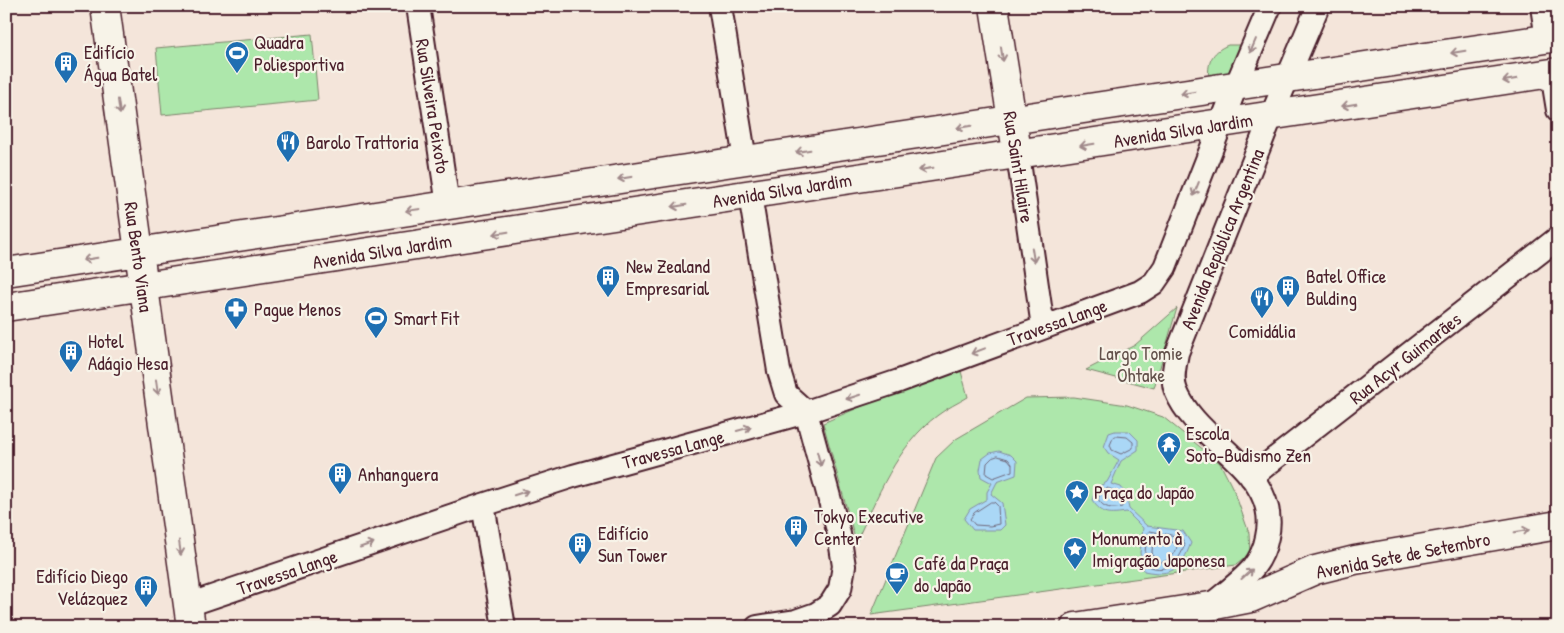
<svg xmlns="http://www.w3.org/2000/svg" width="1564" height="633" font-family="'Patrick Hand',sans-serif">
	<rect width="100%" height="100%" fill="#f4e5da"/>
	<filter id="ink" filterUnits="userSpaceOnUse"><feTurbulence type="fractalNoise" baseFrequency=".02" numOctaves="2"/><feDisplacementMap in="SourceGraphic" scale="10" xChannelSelector="R" yChannelSelector="G"/><feConvolveMatrix kernelMatrix="1 2 1 2 8 2 1 2 1" color-interpolation-filters="sRGB"/></filter>
	<g filter="url(#ink)">
		<path fill="#ade7ab" stroke="#7c836b" d="M 312,34 L 318,100 L 162,115 L 156,48 Z
			M 1228,45 L 1241,45 L 1228,76 L 1209,80 C 1207,63 1211,52 1228,45 Z
			M 1177,308 L 1154,388 L 1086,370 L 1135,345 Z
			M 959,364 L 968,397 C 958,403 947,408 938,415 C 897,445 877,498 856,542 L 823,423 Z
			M 1074,397 L 1127,405 L 1163,417 L 1220,463 L 1235,493 L 1249,533 L 1250,554 L 1236,565 L 871,615 L 936,458 L 956,439 L 1026,398 Z"/>
		<path fill="#aad7f6" stroke="#848da5" d="M 1115,431 L 1129,431 L 1138,440 L 1138,450 L 1121,461 L 1111,484 L 1121,487 L 1126,495 L 1129,509 L 1147,526 L 1183,531 L 1191,543 C 1181,569 1173,577 1144,571 L 1140,553 L 1143,528 L 1127,512 C 1110,514 1103,516 1092,500 L 1096,488 L 1107,482 L 1119,460 L 1108,453 L 1104,447 L 1109,433 Z
			M 999,451 L 1011,455 L 1017,461 L 1016,475 L 997,482 L 991,494 L 1002,503 L 1005,525 L 1000,530 L 973,530 L 964,519 L 970,509 L 987,499 L 987,492 L 992,483 L 981,477 L 980,470 L 982,459 L 990,453 Z"/>
		<g fill="none" stroke-linecap="round" stroke-linejoin="round">
			<path stroke="#70697c" stroke-width="1" d="M 1116,436 L 1127,437 L 1133,442 L 1133,448 L 1121,454 L 1112,450 L 1110,445 L 1113,438 Z
				M 998,456 L 1008,459 L 1012,464 L 1012,471 L 993,478 L 986,474 L 987,463 L 992,458 Z
				M 1107,488 L 1118,492 L 1121,498 L 1122,507 C 1112,509 1104,509 1098,499 L 1100,493 Z
				M 991,502 L 994,502 L 998,506 L 999,524 L 990,526 L 975,525 L 970,519 L 974,513 Z
				M 1150,531 L 1181,537 L 1185,544 C 1179,562 1168,574 1148,566 L 1145,553 L 1147,533 Z
				M 1156,539 L 1177,543 C 1178,555 1166,565 1154,561 L 1152,552 L 1153,540 Z"/>
			<g stroke="#4a1f2b" stroke-width="26">
				<path id="minor" d="M 418,6 L 448,205
					M 720,6 L 745,160
					M 1542,6 L 1547,39
					M 1552,73 L 1558,110
					M 1018,155 L 1043,327
					M 750,195 L 779,371 L 786,394 L 806,412 L 839,534 L 844,566 L 840,589 L 830,605 L 816,614 L 796,621 L 757,627
					M 1251,477 L 1558,238
					M 483,505 L 504,627
					M 188,605 L 483,505 L 573,476 L 806,412 L 899,381 L 1140,292 L 1154,283 L 1165,267 L 1236,86 L 1270,6
					M 1210,606 C 1224,594 1242,581 1253,568 C 1260,559 1265,548 1267,537 C 1282,471 1197,444 1176,391 C 1171,379 1175,365 1177,353 L 1271,117 L 1318,6"/>
			</g>
			<g stroke="#4a1f2b" stroke-width="31">
				<path id="major" d="M 105,6 L 191,627
					M 994,6 L 1015,139
					M 6,272 L 1558,37
					M 6,307 L 1558,72
					M 1075,627 L 1210,606 L 1251,598 L 1315,570 L 1355,560 L 1558,525"/>
			</g>
			<use href="#minor" stroke="#f7f3e8" stroke-width="22"/>
			<use href="#major" stroke="#f7f3e8" stroke-width="28"/>
		</g>
		<defs><path id="oneway-shaft" d="M-6 0H5M1.5-3L5.5 0L1.5 3" fill="none" stroke-width="1.6" stroke-linecap="round" stroke-linejoin="round" transform="scale(1.25)"/></defs>
		<g stroke="#a0898a">
			<use href="#oneway-shaft" transform="translate(1253 46) rotate(113)"/>
			<use href="#oneway-shaft" transform="translate(1458 52) rotate(171)"/>
			<use href="#oneway-shaft" transform="translate(1002 54) rotate(81)"/>
			<use href="#oneway-shaft" transform="translate(1510 80) rotate(171)"/>
			<use href="#oneway-shaft" transform="translate(1188 93) rotate(171)"/>
			<use href="#oneway-shaft" transform="translate(1349 105) rotate(171)"/>
			<use href="#oneway-shaft" transform="translate(119 107) rotate(82)"/>
			<use href="#oneway-shaft" transform="translate(964 127) rotate(171)"/>
			<use href="#oneway-shaft" transform="translate(1087 145) rotate(171)"/>
			<use href="#oneway-shaft" transform="translate(803 151) rotate(171)"/>
			<use href="#oneway-shaft" transform="translate(926 169) rotate(171)"/>
			<use href="#oneway-shaft" transform="translate(625 178) rotate(171)"/>
			<use href="#oneway-shaft" transform="translate(1196 189) rotate(112)"/>
			<use href="#oneway-shaft" transform="translate(679 206) rotate(171)"/>
			<use href="#oneway-shaft" transform="translate(413 210) rotate(172)"/>
			<use href="#oneway-shaft" transform="translate(501 233) rotate(171)"/>
			<use href="#oneway-shaft" transform="translate(1033 255) rotate(81)"/>
			<use href="#oneway-shaft" transform="translate(90 259) rotate(171)"/>
			<use href="#oneway-shaft" transform="translate(978 351) rotate(159)"/>
			<use href="#oneway-shaft" transform="translate(157 387) rotate(82)"/>
			<use href="#oneway-shaft" transform="translate(853 397) rotate(162)"/>
			<use href="#oneway-shaft" transform="translate(744 429) rotate(-15)"/>
			<use href="#oneway-shaft" transform="translate(819 459) rotate(75)"/>
			<use href="#oneway-shaft" transform="translate(521 493) rotate(-18)"/>
			<use href="#oneway-shaft" transform="translate(1522 531) rotate(-10)"/>
			<use href="#oneway-shaft" transform="translate(367 545) rotate(-19)"/>
			<use href="#oneway-shaft" transform="translate(180 548) rotate(82)"/>
			<use href="#oneway-shaft" transform="translate(1247 574) rotate(-42)"/>
		</g>
	</g>
	<defs>
		<g id="stadium-pin" transform="scale(1.25)"><path d="M0 17L-7.5 6A9.5 9.5 0 1 1 7.5 6Z" fill="#1f6fb2" stroke="#f7f3e8"/><path d="M0-5a6.5 5 0 1 0 0 10a6.5 5 0 1 0 0-10ZM-3.5-1.8h7v3.6h-7Z" fill="#fff"/></g>
		<g id="building-pin" transform="scale(1.25)"><path d="M0 17L-7.5 6A9.5 9.5 0 1 1 7.5 6Z" fill="#1f6fb2" stroke="#f7f3e8"/><path d="M-4-6H4V6H1V3H-1V6H-4ZM-2.5-4.3h1.7v1.8h-1.7ZM.8-4.3h1.7v1.8H.8ZM-2.5-1h1.7V.8h-1.7ZM.8-1h1.7V.8H.8Z" fill="#fff"/></g>
		<g id="restaurant-pin" transform="scale(1.25)"><path d="M0 17L-7.5 6A9.5 9.5 0 1 1 7.5 6Z" fill="#1f6fb2" stroke="#f7f3e8"/><path d="M-5-6h1v4h1v-4h1v4h1v-4h1v5L-1.5 .5V6h-2V.5L-5-1ZM5-6V6H3V1.5H1.5Q1.5-4 5-6Z" fill="#fff"/></g>
		<g id="pharmacy-pin" transform="scale(1.25)"><path d="M0 17L-7.5 6A9.5 9.5 0 1 1 7.5 6Z" fill="#1f6fb2" stroke="#f7f3e8"/><path d="M-2-6h4v4h4v4h-4v4h-4v-4h-4v-4h4Z" fill="#fff"/></g>
		<g id="temple-pin" transform="scale(1.25)"><path d="M0 17L-7.5 6A9.5 9.5 0 1 1 7.5 6Z" fill="#1f6fb2" stroke="#f7f3e8"/><path d="M0-6L5-2H3V0L6.5 2.5H4V6H1.5V3h-3V6H-4V2.5H-6.5L-3 0V-2H-5Z" fill="#fff"/></g>
		<g id="sight-pin" transform="scale(1.25)"><path d="M0 17L-7.5 6A9.5 9.5 0 1 1 7.5 6Z" fill="#1f6fb2" stroke="#f7f3e8"/><path d="M0-6L1.8-2.2L6-1.7L2.9 1.2L3.7 5.4L0 3.3L-3.7 5.4L-2.9 1.2L-6-1.7L-1.8-2.2Z" fill="#fff"/></g>
		<g id="cafe-pin" transform="scale(1.25)"><path d="M0 17L-7.5 6A9.5 9.5 0 1 1 7.5 6Z" fill="#1f6fb2" stroke="#f7f3e8"/><path d="M-5.5-4.5H6V0H3Q3 3.5 0 3.5H-2.5Q-5.5 3.5-5.5 0ZM3-3.2v2h1.7v-2ZM-6 4.5H4V6H-6Z" fill="#fff"/></g>
	</defs>
	<g fill-rule="evenodd">
		<use href="#stadium-pin" x="237" y="53"/>
		<use href="#building-pin" x="66" y="63"/>
		<use href="#restaurant-pin" x="288" y="142"/>
		<use href="#building-pin" x="608" y="277"/>
		<use href="#building-pin" x="1288" y="287"/>
		<use href="#restaurant-pin" x="1262" y="298"/>
		<use href="#pharmacy-pin" x="236" y="309"/>
		<use href="#stadium-pin" x="376" y="318"/>
		<use href="#building-pin" x="71" y="352"/>
		<use href="#temple-pin" x="1169" y="444"/>
		<use href="#building-pin" x="340" y="474"/>
		<use href="#sight-pin" x="1077" y="492"/>
		<use href="#building-pin" x="796" y="527"/>
		<use href="#building-pin" x="580" y="544"/>
		<use href="#sight-pin" x="1075" y="549"/>
		<use href="#cafe-pin" x="897" y="574"/>
		<use href="#building-pin" x="146" y="587"/>
	</g>
	<g text-anchor="middle" dominant-baseline="central" stroke-width="4.5" stroke-linejoin="round" paint-order="stroke">
		<g font-size="19" fill="#4a1f2b" stroke="#f7f3e8" text-anchor="start">
			<text x="254" y="42">Quadra<tspan x="254" dy="22">Poliesportiva</tspan></text>
			<text x="84" y="52">Edifício<tspan x="84" dy="22">Água Batel</tspan></text>
			<text x="306" y="142">Barolo Trattoria</text>
			<text x="626" y="266">New Zealand<tspan x="626" dy="22">Empresarial</tspan></text>
			<text x="1306" y="276">Batel Office<tspan x="1306" dy="22">Bulding</tspan></text>
			<text x="254" y="309">Pague Menos</text>
			<text x="394" y="318">Smart Fit</text>
			<text x="1262" y="331" text-anchor="middle">Comidália</text>
			<text x="88" y="341">Hotel<tspan x="88" dy="22">Adágio Hesa</tspan></text>
			<text x="1186" y="433">Escola<tspan x="1186" dy="22">Soto-Budismo Zen</tspan></text>
			<text x="358" y="474">Anhanguera</text>
			<text x="1094" y="492">Praça do Japão</text>
			<text x="814" y="516">Tokyo Executive<tspan x="814" dy="22">Center</tspan></text>
			<text x="598" y="533">Edifício<tspan x="598" dy="22">Sun Tower</tspan></text>
			<text x="1092" y="538">Monumento à<tspan x="1092" dy="22">Imigração Japonesa</tspan></text>
			<text x="914" y="563">Café da Praça<tspan x="914" dy="22">do Japão</tspan></text>
			<text x="128" y="576" text-anchor="end">Edifício Diego<tspan x="128" dy="22">Velázquez</tspan></text>
		</g>
		<g font-size="19" fill="#4a1f2b" stroke="#f7f3e8">
			<text transform="translate(433 106) rotate(81)">Rua Silveira Peixoto</text>
			<text transform="translate(1183 130) rotate(-9)">Avenida Silva Jardim</text>
			<text transform="translate(1019 167) rotate(81)">Rua Saint Hilaire</text>
			<text transform="translate(782 190) rotate(-9)">Avenida Silva Jardim</text>
			<text transform="translate(1222 239) rotate(-68)">Avenida República Argentina</text>
			<text transform="translate(382 251) rotate(-9)">Avenida Silva Jardim</text>
			<text transform="translate(139 257) rotate(82)">Rua Bento Viana</text>
			<text transform="translate(1057 322) rotate(-20)">Travessa Lange</text>
			<text transform="translate(1405 358) rotate(-38)">Rua Acyr Guimarães</text>
			<text transform="translate(673 449) rotate(-15)">Travessa Lange</text>
			<text transform="translate(1403 555) rotate(-11)">Avenida Sete de Setembro</text>
			<text transform="translate(287 572) rotate(-19)">Travessa Lange</text>
		</g>
		<g font-size="19" fill="#63514b" stroke="#f7f3e8">
			<text x="1141" y="353">Largo Tomie<tspan x="1141" dy="22">Ohtake</tspan></text>
		</g>
	</g>
	<rect width="1564" height="633" fill="none" stroke="#f7f3e8" stroke-width="25"/>
	<rect x="12" y="12" width="1539" height="608" fill="none" stroke="#4a1f2b" stroke-width="2" filter="url(#ink)"/>
</svg>
